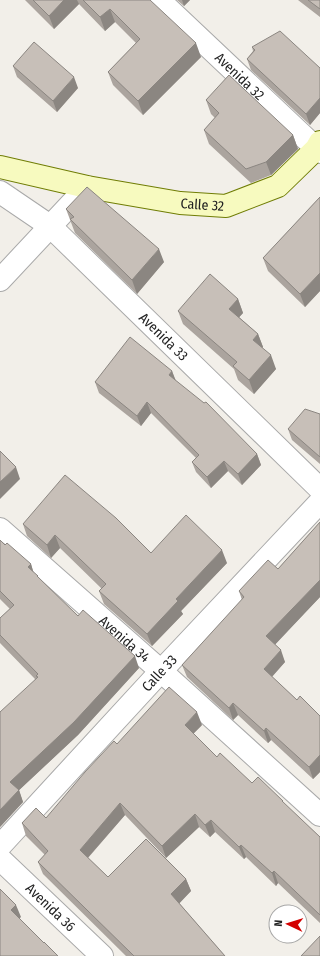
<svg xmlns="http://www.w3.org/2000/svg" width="320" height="956" font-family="'Fira Sans Condensed',sans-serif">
	<rect width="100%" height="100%" fill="#f2efe9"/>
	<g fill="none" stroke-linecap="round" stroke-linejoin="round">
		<g stroke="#a9a9a9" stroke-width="24">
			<g id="street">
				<path id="s1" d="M 159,0 L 320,152"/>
				<path id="s2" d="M 0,192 L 50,226 L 320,489"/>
				<path d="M 0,280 L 87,187"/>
				<path id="s3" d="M 0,529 L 161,671 L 320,815"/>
				<path id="s4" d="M 0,846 L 161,671 L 320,502"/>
				<path id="s5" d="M 0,859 L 102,956"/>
			</g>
		</g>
		<g stroke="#707d05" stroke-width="24">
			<g id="secondary">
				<path id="s6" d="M 0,167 L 87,187 L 180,203 L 226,206 L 278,186 L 316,149 L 320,142"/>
			</g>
		</g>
		<use href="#street" stroke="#fff" stroke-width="22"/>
		<use href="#secondary" stroke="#f7fabf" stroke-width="22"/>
	</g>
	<path fill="#aba49e" d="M 25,0 L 150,0 L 201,57 L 143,115 L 113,85 L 108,72 L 136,43 L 115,22 L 105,31 L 79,4 L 54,29 Z
		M 177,0 L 190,0 L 184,6 Z
		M 298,0 L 320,0 L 320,17 Z
		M 252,47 L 320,68 L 320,113 L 310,125 L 251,70 L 247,59 L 253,51 Z
		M 13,66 L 78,88 L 57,112 L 17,77 Z
		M 206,100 L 293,135 L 298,149 L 271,175 L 251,183 L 209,144 L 204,130 L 215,118 L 211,114 Z
		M 320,197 L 320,291 L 305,307 L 268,271 L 263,258 Z
		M 66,209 L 164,262 L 137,294 L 75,233 Z
		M 238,299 L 243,313 L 239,317 L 258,334 L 263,347 L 262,348 L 276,369 L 254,394 L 238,380 L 234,369 L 183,324 L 178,311 Z
		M 172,371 L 175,380 L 257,454 L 261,465 L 242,485 L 228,471 L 211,488 L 196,472 L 192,462 L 196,458 L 151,413 L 141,426 L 99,393 L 95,382 Z
		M 320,414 L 320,464 L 292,440 L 288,429 Z
		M 320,522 L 320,597 L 275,644 L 285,662 L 272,677 L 297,700 L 320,716 L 320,772 L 313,779 L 271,740 L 268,743 L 238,715 L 233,720 L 187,677 L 182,665 L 242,600 L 239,591 L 278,569 Z
		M 23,524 L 151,553 L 227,563 L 181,611 L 183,614 L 152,646 L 104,604 L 99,591 L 102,589 L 60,548 L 51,558 L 27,536 Z
		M 0,540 L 31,564 L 33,572 L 38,578 L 78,616 L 139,668 L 78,735 L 19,790 L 23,802 L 0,827 L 35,679 L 0,643 L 0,618 L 10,609 L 0,599 Z
		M 202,725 L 193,734 L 217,757 L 252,783 L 283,801 L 283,803 L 320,837 L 320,923 L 278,883 L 276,886 L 246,857 L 244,859 L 215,832 L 210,837 L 199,827 L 166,858 L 125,815 L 88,858 L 108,877 L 186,879 L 191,891 L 179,903 L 225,956 L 126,956 L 43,874 L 38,862 L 45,855 L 26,836 L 22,823 L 46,818 L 117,744 Z"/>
	<path fill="#8b8681" d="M 64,0 L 77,0 L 79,4 L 54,29 L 49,16 Z
		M 182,0 L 190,0 L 184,6 Z
		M 110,9 L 115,22 L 105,31 L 100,17 Z
		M 196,43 L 201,57 L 143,115 L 138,101 Z
		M 74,77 L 78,88 L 57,112 L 53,101 Z
		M 320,98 L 320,113 L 310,125 L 306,114 Z
		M 293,135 L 298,149 L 271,175 L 266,162 Z
		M 159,249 L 164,262 L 137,294 L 132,280 Z
		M 320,273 L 320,291 L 305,307 L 300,294 Z
		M 238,299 L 243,313 L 234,323 L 229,309 Z
		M 258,334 L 263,347 L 258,353 L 253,340 Z
		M 271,355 L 276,369 L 254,394 L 249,380 Z
		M 172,371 L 176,381 L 169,375 Z
		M 147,402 L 151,413 L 141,426 L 137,416 Z
		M 257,454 L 261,465 L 242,485 L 238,474 Z
		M 224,461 L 228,471 L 211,488 L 207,477 Z
		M 16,467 L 20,479 L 0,499 L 0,482 Z
		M 55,535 L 60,548 L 51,558 L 47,545 Z
		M 222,550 L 227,563 L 181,611 L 183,614 L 152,646 L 147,634 L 176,599 Z
		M 31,564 L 35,577 L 28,567 Z
		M 320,580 L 320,597 L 271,649 L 266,636 Z
		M 281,650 L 285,662 L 268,681 L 264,669 Z
		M 135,656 L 139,668 L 78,735 L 15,794 L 10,782 Z
		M 233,703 L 238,715 L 233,720 L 229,708 Z
		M 197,712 L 202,725 L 189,738 L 185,725 Z
		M 266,728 L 271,740 L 268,743 L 264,731 Z
		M 320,755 L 320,772 L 313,779 L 309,767 Z
		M 19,790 L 23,802 L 0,827 L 0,810 Z
		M 120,803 L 125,815 L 84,862 L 80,850 Z
		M 195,814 L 199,827 L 166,858 L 162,846 Z
		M 211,820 L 215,832 L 210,837 L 205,825 Z
		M 241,845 L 246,857 L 244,859 L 239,847 Z
		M 274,871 L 278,883 L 276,886 L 272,873 Z
		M 186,879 L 191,891 L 176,907 L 171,894 Z
		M 16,905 L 21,917 L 16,922 L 11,910 Z"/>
	<path fill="#c7bfb8" stroke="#8b8681" d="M 33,0 L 64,0 L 49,16 Z
		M 83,0 L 150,0 L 196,43 L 138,101 L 108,72 L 140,39 L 110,9 L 100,17 Z
		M 308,0 L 320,0 L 320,9 Z
		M 280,31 L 320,68 L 320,98 L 306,114 L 247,59 L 255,50 L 252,47 Z
		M 34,42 L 74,77 L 53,101 L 13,66 Z
		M 229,75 L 293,135 L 266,162 L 246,169 L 204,130 L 219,113 L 206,100 Z
		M 87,187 L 159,249 L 132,280 L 70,219 L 74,217 L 66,209 Z
		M 320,197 L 320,273 L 300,294 L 263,258 Z
		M 210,274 L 238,299 L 229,309 L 258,334 L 253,340 L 271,355 L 249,380 L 233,366 L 237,362 L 178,311 Z
		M 130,337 L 172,371 L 169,375 L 204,403 L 206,402 L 257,454 L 238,474 L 224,461 L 207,477 L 192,462 L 199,455 L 147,402 L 137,416 L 95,382 Z
		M 305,409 L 320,414 L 320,457 L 288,429 Z
		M 0,451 L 16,467 L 0,482 Z
		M 65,475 L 116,518 L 151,553 L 186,515 L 222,550 L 176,599 L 178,601 L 147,634 L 99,591 L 106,584 L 55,535 L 47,545 L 23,524 Z
		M 320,522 L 320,580 L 266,636 L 281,650 L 264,669 L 297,700 L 300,696 L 320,716 L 320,755 L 309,767 L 266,728 L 264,731 L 233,703 L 229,708 L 182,665 L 244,597 L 239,591 L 268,560 L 278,569 Z
		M 0,540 L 5,545 L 7,543 L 31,564 L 28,567 L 38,576 L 37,576 L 78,616 L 83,610 L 135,656 L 74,722 L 10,782 L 19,790 L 0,810 L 0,712 L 38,677 L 36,676 L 38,674 L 0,635 L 0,618 L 14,605 L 0,591 Z
		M 169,687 L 197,712 L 185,725 L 217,757 L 220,753 L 252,783 L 258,777 L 283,801 L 282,801 L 320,837 L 320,915 L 274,871 L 272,873 L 241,845 L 239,847 L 211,820 L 205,825 L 195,814 L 162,846 L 120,803 L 80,850 L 108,877 L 146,839 L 186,879 L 171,894 L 225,956 L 134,956 L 38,862 L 48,851 L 22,823 L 36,808 L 46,818 L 85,772 L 114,741 L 117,744 Z
		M 0,889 L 16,905 L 11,910 L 44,943 L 44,942 L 58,956 L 0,956 Z
		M 320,936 L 320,956 L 301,956 Z"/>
	<g text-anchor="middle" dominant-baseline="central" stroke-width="3" stroke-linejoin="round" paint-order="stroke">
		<g font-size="14" fill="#222" stroke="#fff">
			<text stroke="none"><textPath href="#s1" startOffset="111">Avenida 32</textPath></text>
			<text stroke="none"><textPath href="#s6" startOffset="206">Calle 32</textPath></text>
			<text stroke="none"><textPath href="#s2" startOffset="219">Avenida 33</textPath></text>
			<text stroke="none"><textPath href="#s3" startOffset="166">Avenida 34</textPath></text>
			<text stroke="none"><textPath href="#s4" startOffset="235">Calle 33</textPath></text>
			<text stroke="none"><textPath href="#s5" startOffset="70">Avenida 36</textPath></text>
		</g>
	</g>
	<g transform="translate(288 924) rotate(274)"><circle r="19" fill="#ffffff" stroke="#a7a7a7"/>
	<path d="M0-3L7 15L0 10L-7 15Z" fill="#d40000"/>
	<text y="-6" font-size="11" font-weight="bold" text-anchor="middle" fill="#222222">N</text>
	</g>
</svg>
